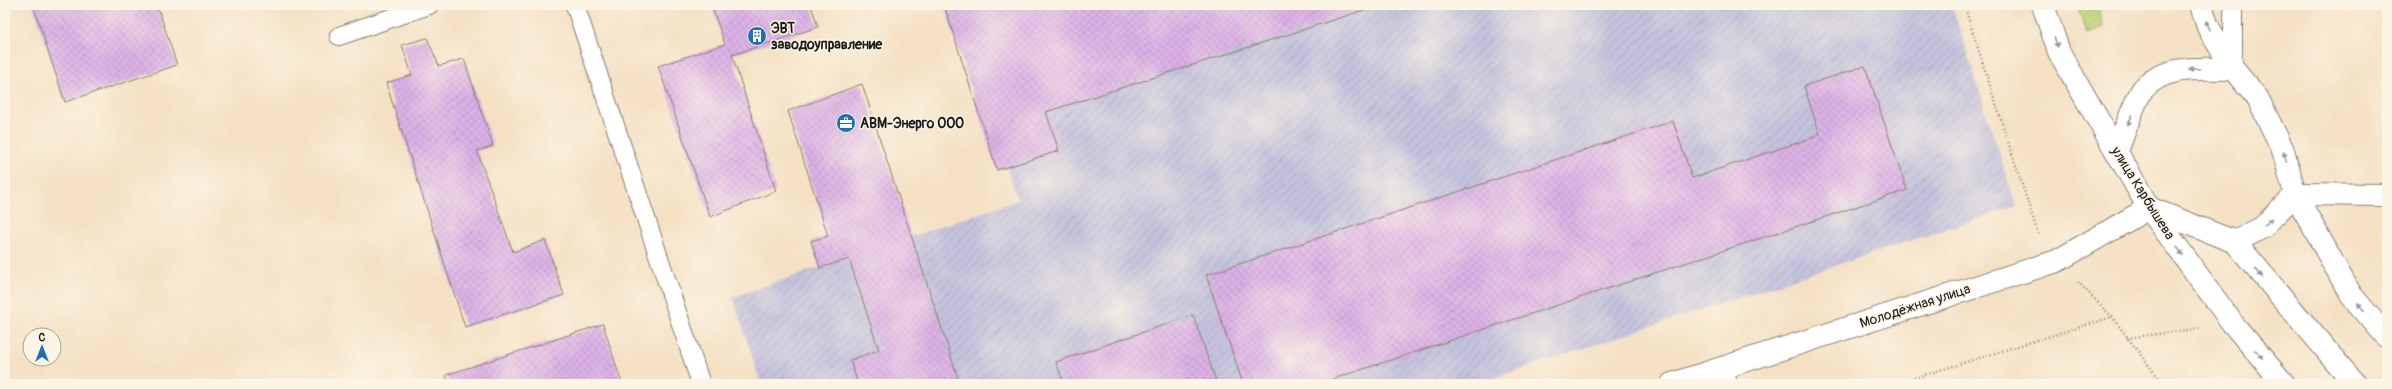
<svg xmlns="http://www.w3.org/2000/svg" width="2392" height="389" font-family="Pangolin,sans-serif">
	<defs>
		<pattern id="industrial-furrows" width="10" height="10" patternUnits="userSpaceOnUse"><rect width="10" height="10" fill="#c3c1db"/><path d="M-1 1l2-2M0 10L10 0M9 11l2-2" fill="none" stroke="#a7a5bb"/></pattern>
		<pattern id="grass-dots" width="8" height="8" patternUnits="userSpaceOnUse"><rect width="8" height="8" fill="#bdd377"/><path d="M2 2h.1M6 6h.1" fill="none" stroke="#a2b566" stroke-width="1.8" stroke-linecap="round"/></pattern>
		<pattern id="building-cross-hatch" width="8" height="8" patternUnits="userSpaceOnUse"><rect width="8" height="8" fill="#ddb2e7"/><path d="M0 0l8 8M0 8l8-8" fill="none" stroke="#bd98c6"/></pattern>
	</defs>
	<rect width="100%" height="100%" fill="#fcf5e5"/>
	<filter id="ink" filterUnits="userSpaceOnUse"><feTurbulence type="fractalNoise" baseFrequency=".025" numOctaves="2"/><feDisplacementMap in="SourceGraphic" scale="8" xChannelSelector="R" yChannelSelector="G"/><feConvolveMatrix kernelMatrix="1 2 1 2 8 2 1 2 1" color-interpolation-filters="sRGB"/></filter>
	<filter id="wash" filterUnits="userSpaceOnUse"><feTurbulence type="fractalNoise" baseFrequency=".012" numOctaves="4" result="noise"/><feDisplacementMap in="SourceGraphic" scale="16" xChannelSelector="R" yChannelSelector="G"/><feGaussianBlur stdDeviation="0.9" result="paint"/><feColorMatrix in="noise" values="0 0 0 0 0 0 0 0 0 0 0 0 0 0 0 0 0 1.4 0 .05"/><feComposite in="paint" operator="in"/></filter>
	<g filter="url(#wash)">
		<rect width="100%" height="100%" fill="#f4e1c4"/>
		<path fill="url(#industrial-furrows)" d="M 951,5 L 1952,5 L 2016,206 L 1476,384 L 761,384 L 733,297 L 1018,200 Z"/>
		<path fill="url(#grass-dots)" stroke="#6c784a" d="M 2077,5 L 2096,5 L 2104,27 L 2086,33 Z"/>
		<g id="blocks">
			<path fill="url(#building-cross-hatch)" d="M 33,5 L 157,5 L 177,65 L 65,102 Z
				M 335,5 L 349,5 L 337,9 Z
				M 711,5 L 811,5 L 818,27 L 732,55 L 776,191 L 710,217 L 658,66 L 725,44 Z
				M 944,5 L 1380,5 L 1046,112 L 1059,151 L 997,170 Z
				M 427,38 L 439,66 L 464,59 L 493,146 L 477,151 L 513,252 L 545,240 L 564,295 L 465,327 L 386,83 L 412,75 L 402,45 Z
				M 1865,66 L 1907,190 L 1318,384 L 1243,384 L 1206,275 L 1673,121 L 1692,178 L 1820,135 L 1804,86 Z
				M 862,84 L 912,238 L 960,384 L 858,384 L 850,360 L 879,350 L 849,259 L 820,268 L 811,241 L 828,236 L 788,111 Z
				M 1193,315 L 1217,384 L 1064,384 L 1056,362 Z
				M 603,324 L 622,384 L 449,384 L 446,375 Z"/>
		</g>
	</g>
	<g filter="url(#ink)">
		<use href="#blocks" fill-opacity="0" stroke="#887e70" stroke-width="1"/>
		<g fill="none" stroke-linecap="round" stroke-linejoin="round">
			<g stroke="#887e70" stroke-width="20">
				<path id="lane" d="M 575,5 L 701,384
					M 339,36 L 429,5
					M 2233,69 L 2233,5
					M 1724,367 L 1728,384"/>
			</g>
			<g stroke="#887e70" stroke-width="24">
				<path id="street" d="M 2295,194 L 2387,195
					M 1672,384 L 2057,261 L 2149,208 L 2233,324 L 2284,384"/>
			</g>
			<g stroke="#887e70" stroke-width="24">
				<path id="secondary" d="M 2043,5 L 2059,52 L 2149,208 L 2235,242 L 2355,384
					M 2201,5 L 2208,27 L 2233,69 L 2258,99 L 2283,150 L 2295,194 L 2351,295 L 2387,337
					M 2117,151 C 2122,138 2136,97 2143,89 C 2166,64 2202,69 2233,69
					M 2235,242 L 2263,227 L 2295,194"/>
			</g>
			<path stroke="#887e70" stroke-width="2.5" stroke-dasharray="1 3" stroke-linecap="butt" d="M 1964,5 L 2039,237
				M 2078,282 L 2112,317 L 2163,384
				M 2127,338 L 2202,328
				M 1895,384 L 2112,317"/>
			<use href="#lane" stroke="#fff" stroke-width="18"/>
			<use href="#street" stroke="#fff" stroke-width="22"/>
			<use href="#secondary" stroke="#fff" stroke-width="22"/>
		</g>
		<defs><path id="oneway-solid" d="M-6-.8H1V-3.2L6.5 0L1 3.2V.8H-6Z"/></defs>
		<g fill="#999">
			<use href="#oneway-solid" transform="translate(2208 25) rotate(-113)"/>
			<use href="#oneway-solid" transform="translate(2056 42) rotate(71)"/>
			<use href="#oneway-solid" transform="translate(2194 69) rotate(179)"/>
			<use href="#oneway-solid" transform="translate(2130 120) rotate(113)"/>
			<use href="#oneway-solid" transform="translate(2285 157) rotate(-106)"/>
			<use href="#oneway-solid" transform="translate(2268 222) rotate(-45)"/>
			<use href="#oneway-solid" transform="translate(2180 251) rotate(54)"/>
			<use href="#oneway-solid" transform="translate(2259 273) rotate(51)"/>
			<use href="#oneway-solid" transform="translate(2361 307) rotate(-131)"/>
			<use href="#oneway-solid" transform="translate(2259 354) rotate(50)"/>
		</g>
	</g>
	<defs>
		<g id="building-disc" transform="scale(1)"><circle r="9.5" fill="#1f6fb2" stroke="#fcf5e5"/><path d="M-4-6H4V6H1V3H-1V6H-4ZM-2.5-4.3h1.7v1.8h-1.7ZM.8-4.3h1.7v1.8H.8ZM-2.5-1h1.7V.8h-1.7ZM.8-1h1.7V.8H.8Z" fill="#fff"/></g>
		<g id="office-disc" transform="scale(1)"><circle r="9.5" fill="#1f6fb2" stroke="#fcf5e5"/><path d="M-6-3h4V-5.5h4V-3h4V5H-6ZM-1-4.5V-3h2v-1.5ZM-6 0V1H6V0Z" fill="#fff"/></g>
	</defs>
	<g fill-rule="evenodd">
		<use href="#building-disc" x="757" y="36"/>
		<use href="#office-disc" x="846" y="123"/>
	</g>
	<g text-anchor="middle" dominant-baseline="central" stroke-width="3" stroke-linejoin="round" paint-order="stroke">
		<g font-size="14" font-weight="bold" fill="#1c1c1c" stroke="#fcf5e5" text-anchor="start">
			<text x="771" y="28">ЭВТ<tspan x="771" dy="16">заводоуправление</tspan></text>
			<text x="860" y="123">АВМ-Энерго ООО</text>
		</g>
		<g font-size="14" fill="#1c1c1c" stroke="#fcf5e5">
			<text transform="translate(2143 193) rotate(58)">улица Карбышева</text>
			<text transform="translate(1915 306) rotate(-18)">Молодёжная улица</text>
		</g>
	</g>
	<rect width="2392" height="389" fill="none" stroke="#fcf5e5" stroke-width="20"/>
	<g transform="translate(42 347)"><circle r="19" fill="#fcf5e5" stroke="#a29e95"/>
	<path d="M0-3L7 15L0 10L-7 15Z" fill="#1f6fb2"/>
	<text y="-6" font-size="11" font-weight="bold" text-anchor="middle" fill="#1c1c1c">С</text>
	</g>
</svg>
